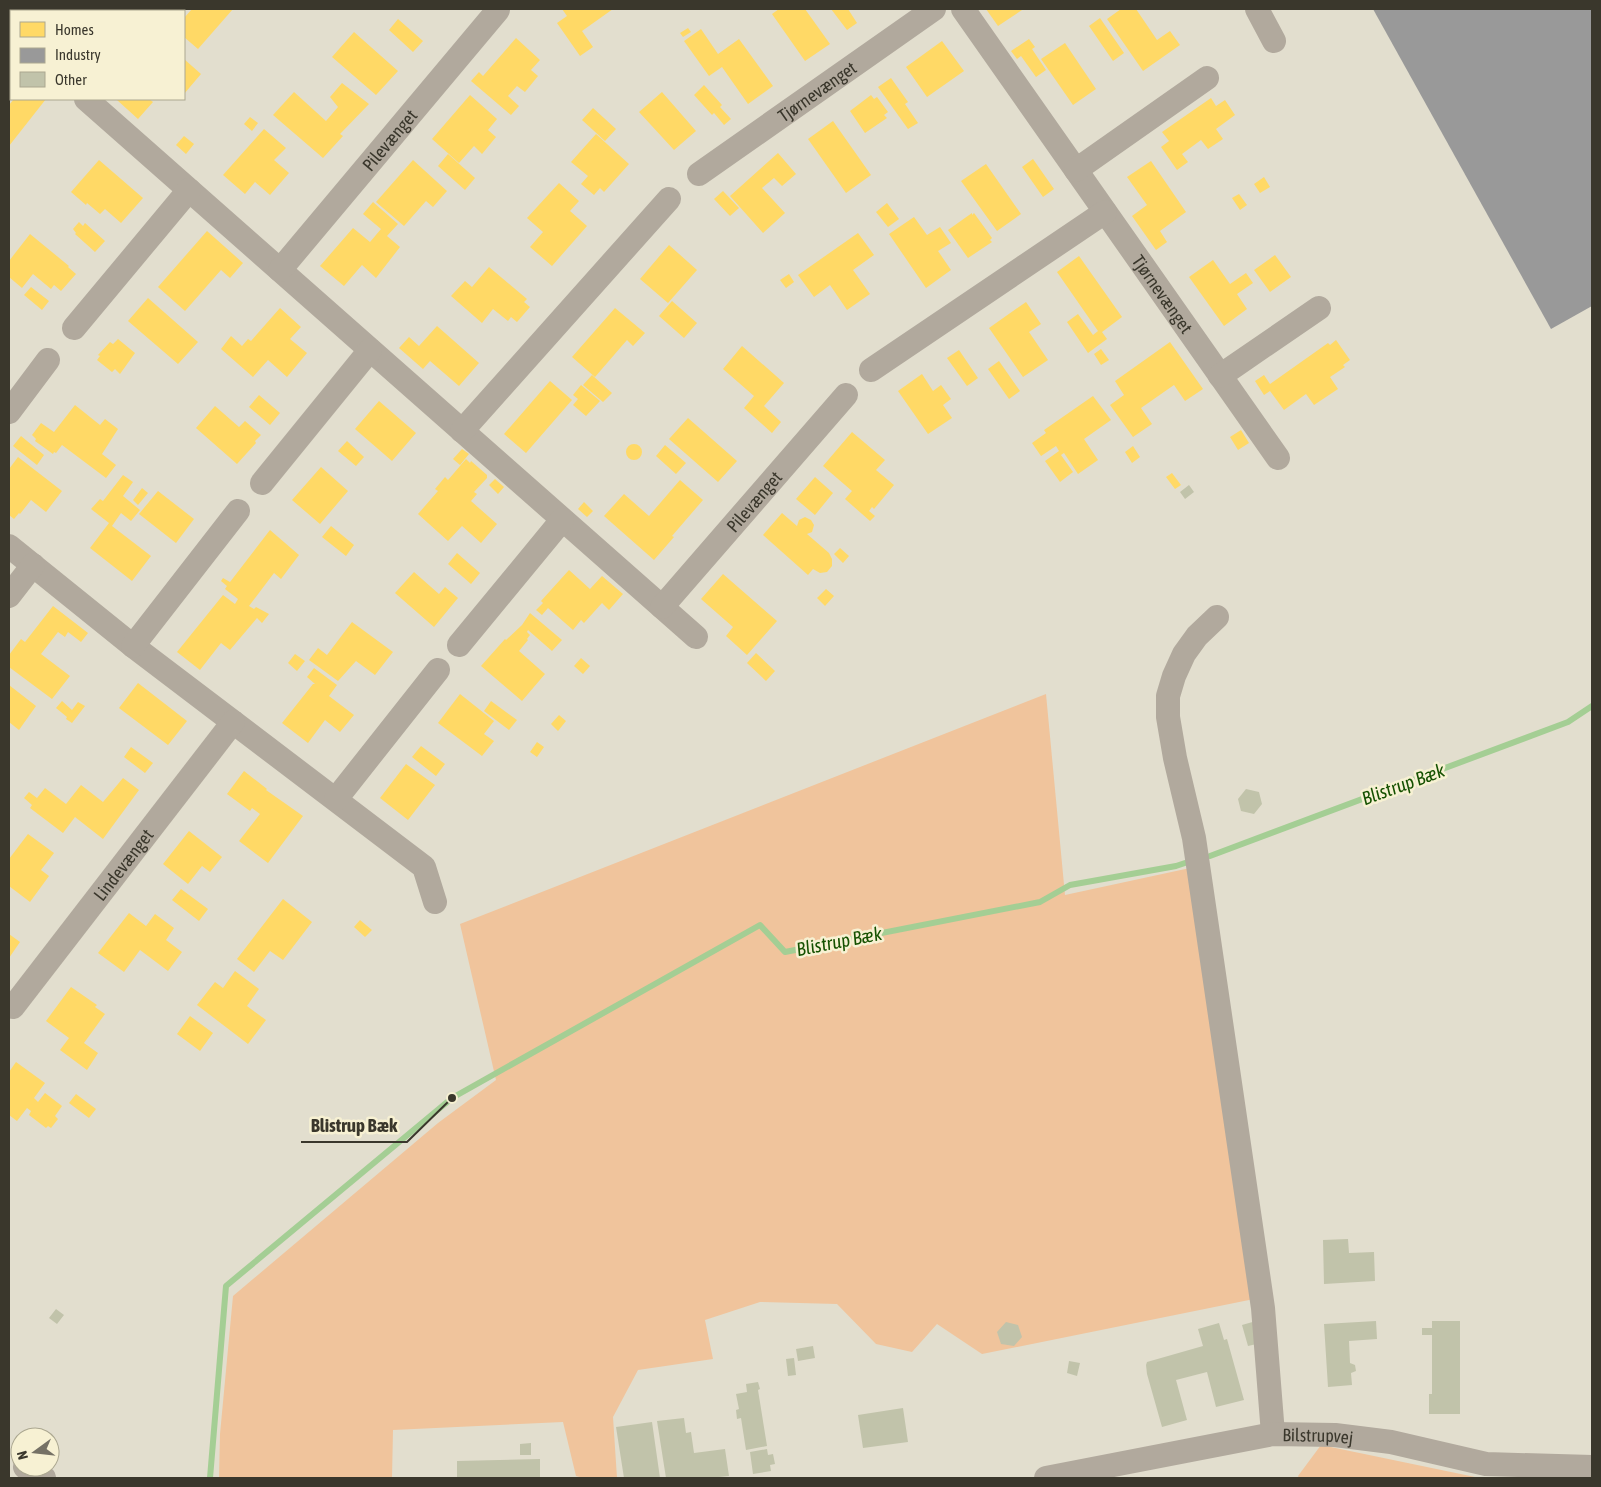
<svg xmlns="http://www.w3.org/2000/svg" width="1601" height="1487" font-family="'Asap Condensed',sans-serif">
	<rect width="100%" height="100%" fill="#e2dece"/>
	<path fill="#f0c49c" d="M 1046,694 L 1065,895 L 1190,868 L 1254,1299 L 982,1354 L 937,1324 L 912,1352 L 876,1344 L 837,1304 L 760,1302 L 705,1320 L 713,1359 L 638,1370 L 613,1417 L 617,1478 L 583,1478 L 576,1476 L 563,1422 L 393,1430 L 392,1478 L 219,1478 L 220,1434 L 233,1296 L 438,1123 L 496,1080 L 460,924 Z
		M 1321,1445 L 1475,1477 L 1476,1478 L 1299,1478 L 1298,1476 Z"/>
	<path fill="#ffd966" d="M 13,9 L 49,9 L 46,11 L 16,11 Z
		M 54,9 L 98,9 L 95,11 L 56,11 Z
		M 192,9 L 233,9 L 198,49 L 184,37 L 184,18 Z
		M 562,9 L 613,9 L 582,31 L 593,47 L 580,56 L 557,23 L 567,16 Z
		M 779,9 L 805,9 L 830,44 L 805,61 L 772,14 Z
		M 831,9 L 848,9 L 857,23 L 847,30 Z
		M 986,9 L 1021,9 L 1022,10 L 998,26 Z
		M 1121,9 L 1136,9 L 1157,40 L 1170,31 L 1180,45 L 1143,71 L 1107,19 Z
		M 1100,18 L 1124,53 L 1113,61 L 1089,26 Z
		M 398,19 L 423,41 L 413,52 L 389,30 Z
		M 688,28 L 691,32 L 683,37 L 680,33 Z
		M 701,29 L 718,54 L 739,39 L 773,86 L 748,104 L 722,67 L 709,76 L 684,41 Z
		M 354,32 L 398,71 L 376,95 L 332,57 Z
		M 516,38 L 540,60 L 531,70 L 538,76 L 525,92 L 517,86 L 508,96 L 519,106 L 511,115 L 471,81 L 479,72 L 483,76 Z
		M 1029,39 L 1035,47 L 1032,49 L 1046,70 L 1036,77 L 1021,56 L 1017,59 L 1011,51 Z
		M 942,41 L 964,71 L 927,97 L 906,67 Z
		M 1065,43 L 1096,89 L 1073,105 L 1041,59 Z
		M 184,59 L 201,74 L 184,94 Z
		M 891,78 L 908,102 L 905,104 L 918,123 L 908,129 L 878,87 Z
		M 342,83 L 369,104 L 340,134 L 343,136 L 323,158 L 273,115 L 294,92 L 326,121 L 338,107 L 330,97 Z
		M 704,85 L 722,105 L 720,107 L 731,119 L 724,125 L 714,113 L 712,115 L 694,95 Z
		M 662,92 L 696,131 L 674,150 L 639,112 Z
		M 470,95 L 497,119 L 488,130 L 496,137 L 482,154 L 474,146 L 459,163 L 432,139 Z
		M 871,95 L 874,99 L 877,97 L 888,112 L 884,115 L 887,118 L 865,133 L 850,111 Z
		M 1211,98 L 1216,106 L 1225,100 L 1235,115 L 1216,129 L 1223,139 L 1208,149 L 1201,140 L 1182,154 L 1188,162 L 1177,170 L 1161,147 L 1169,141 L 1162,132 Z
		M 14,99 L 46,99 L 9,146 L 9,105 Z
		M 118,99 L 149,99 L 153,102 L 138,119 L 117,100 Z
		M 593,108 L 616,129 L 605,141 L 582,120 Z
		M 250,117 L 258,123 L 252,131 L 244,124 Z
		M 833,121 L 871,175 L 846,193 L 808,139 Z
		M 264,129 L 286,148 L 274,160 L 289,173 L 270,195 L 255,182 L 245,194 L 223,175 Z
		M 596,134 L 629,164 L 604,192 L 600,188 L 594,195 L 581,184 L 588,176 L 571,162 Z
		M 184,136 L 194,144 L 186,154 L 176,145 Z
		M 778,153 L 796,174 L 782,186 L 774,178 L 762,188 L 785,213 L 763,233 L 730,196 Z
		M 448,154 L 475,178 L 465,190 L 438,166 Z
		M 1033,159 L 1054,189 L 1043,197 L 1022,167 Z
		M 99,160 L 143,198 L 121,223 L 105,209 L 100,214 L 87,203 L 86,205 L 71,192 Z
		M 413,160 L 447,191 L 433,207 L 426,201 L 404,226 L 376,202 Z
		M 1151,161 L 1186,212 L 1160,231 L 1167,242 L 1156,250 L 1132,216 L 1147,205 L 1127,177 Z
		M 986,164 L 1021,214 L 997,231 L 961,181 Z
		M 1264,177 L 1270,187 L 1260,193 L 1254,184 Z
		M 559,183 L 579,201 L 570,211 L 587,226 L 552,266 L 530,247 L 543,232 L 527,218 Z
		M 723,191 L 739,208 L 730,216 L 714,199 Z
		M 1239,194 L 1247,205 L 1240,210 L 1232,198 Z
		M 373,202 L 398,224 L 387,236 L 400,247 L 376,278 L 362,265 L 344,286 L 320,266 L 353,228 L 370,242 L 381,229 L 363,214 Z
		M 887,203 L 899,219 L 888,227 L 876,212 Z
		M 972,213 L 972,215 L 974,213 L 992,238 L 990,240 L 992,242 L 968,258 L 948,230 Z
		M 914,217 L 927,235 L 940,227 L 951,243 L 938,251 L 951,270 L 926,288 L 889,234 Z
		M 79,222 L 83,226 L 85,223 L 105,241 L 95,252 L 75,234 L 76,233 L 73,229 Z
		M 207,231 L 243,263 L 230,278 L 221,270 L 185,311 L 158,287 Z
		M 858,233 L 874,255 L 853,270 L 870,294 L 847,310 L 830,285 L 814,297 L 798,275 Z
		M 30,234 L 69,266 L 68,267 L 76,274 L 61,291 L 54,285 L 51,289 L 33,274 L 22,288 L 9,277 L 9,261 Z
		M 669,245 L 697,270 L 668,303 L 640,279 Z
		M 1275,255 L 1291,277 L 1270,292 L 1254,270 Z
		M 1079,256 L 1122,317 L 1102,332 L 1107,339 L 1088,353 L 1067,322 L 1078,314 L 1093,335 L 1098,331 L 1057,272 Z
		M 1213,260 L 1230,284 L 1246,273 L 1253,283 L 1237,294 L 1247,309 L 1224,326 L 1189,277 Z
		M 489,267 L 527,299 L 524,302 L 530,307 L 517,322 L 511,317 L 508,321 L 493,309 L 482,323 L 451,296 L 465,281 L 472,287 Z
		M 789,274 L 794,282 L 786,288 L 780,280 Z
		M 31,287 L 49,301 L 42,310 L 24,295 Z
		M 148,298 L 198,342 L 178,364 L 128,321 Z
		M 672,301 L 697,323 L 684,338 L 659,316 Z
		M 1026,302 L 1041,324 L 1029,332 L 1048,360 L 1023,377 L 989,328 Z
		M 280,308 L 301,327 L 290,339 L 307,353 L 287,377 L 268,360 L 253,377 L 221,349 L 231,336 L 242,346 L 248,339 L 251,341 Z
		M 615,308 L 645,333 L 633,346 L 627,340 L 595,377 L 572,357 Z
		M 437,326 L 479,363 L 459,386 L 430,361 L 423,369 L 399,348 L 409,337 L 419,346 Z
		M 118,339 L 135,353 L 120,374 L 115,369 L 112,372 L 97,360 L 100,356 L 98,355 L 110,342 L 113,344 Z
		M 1336,340 L 1350,360 L 1343,365 L 1345,367 L 1330,377 L 1338,389 L 1314,405 L 1306,394 L 1284,410 L 1270,391 L 1264,395 L 1255,381 L 1264,375 L 1270,384 L 1328,343 L 1330,345 Z
		M 1170,342 L 1203,389 L 1185,401 L 1174,385 L 1141,408 L 1152,424 L 1133,437 L 1110,405 L 1124,395 L 1115,381 Z
		M 742,346 L 784,383 L 764,406 L 781,422 L 772,433 L 744,408 L 754,396 L 723,369 Z
		M 1101,349 L 1109,360 L 1101,365 L 1094,354 Z
		M 959,350 L 978,378 L 967,386 L 947,358 Z
		M 999,361 L 1020,391 L 1009,399 L 988,369 Z
		M 922,374 L 933,391 L 941,385 L 951,399 L 943,405 L 952,418 L 928,434 L 898,391 Z
		M 592,375 L 612,393 L 603,402 L 583,385 Z
		M 550,381 L 572,400 L 526,453 L 504,434 Z
		M 581,385 L 600,401 L 586,416 L 573,405 L 578,399 L 573,395 Z
		M 259,395 L 280,413 L 270,425 L 249,407 Z
		M 1093,396 L 1111,420 L 1084,439 L 1098,460 L 1078,474 L 1064,453 L 1061,455 L 1073,472 L 1060,482 L 1045,461 L 1059,451 L 1056,446 L 1041,456 L 1032,443 L 1046,433 L 1044,430 Z
		M 379,401 L 416,433 L 392,461 L 355,429 Z
		M 75,405 L 100,425 L 105,419 L 118,429 L 102,454 L 116,465 L 106,478 L 62,445 L 56,453 L 54,452 L 53,454 L 35,441 L 36,439 L 32,435 L 41,423 L 54,432 Z
		M 215,406 L 239,427 L 245,421 L 261,435 L 255,441 L 256,443 L 237,464 L 196,428 Z
		M 688,418 L 737,461 L 718,482 L 669,439 Z
		M 1241,430 L 1249,443 L 1238,450 L 1230,437 Z
		M 852,432 L 885,460 L 876,470 L 894,485 L 874,509 L 872,507 L 869,511 L 875,516 L 870,521 L 845,499 L 852,491 L 823,466 Z
		M 21,436 L 44,455 L 37,465 L 13,446 Z
		M 347,441 L 364,457 L 356,466 L 338,451 Z
		M626 452a8 8 0 1 1 16 0a8 8 0 1 1-16 0Z
		M 665,445 L 686,463 L 676,474 L 656,456 Z
		M 1133,446 L 1140,457 L 1132,463 L 1125,452 Z
		M 462,449 L 469,454 L 460,465 L 453,459 Z
		M 18,457 L 62,491 L 46,512 L 31,500 L 20,514 L 19,513 L 14,519 L 9,515 L 9,469 Z
		M 466,459 L 470,463 L 471,461 L 487,475 L 487,478 L 474,492 L 477,494 L 471,501 L 497,524 L 481,543 L 462,526 L 448,541 L 418,514 L 438,491 L 435,489 L 445,477 L 448,480 Z
		M 321,467 L 348,491 L 320,524 L 292,500 Z
		M 1172,473 L 1181,485 L 1175,489 L 1166,477 Z
		M 123,475 L 133,482 L 123,496 L 140,510 L 131,521 L 121,513 L 112,526 L 151,556 L 132,581 L 90,548 L 109,523 L 91,509 L 100,499 L 103,501 Z
		M 815,477 L 833,493 L 815,515 L 796,499 Z
		M 495,479 L 504,487 L 498,494 L 489,485 Z
		M 680,480 L 703,500 L 672,536 L 674,537 L 654,560 L 604,516 L 624,494 L 649,516 Z
		M 142,488 L 148,493 L 138,505 L 133,500 Z
		M 158,491 L 194,519 L 176,543 L 139,514 Z
		M 584,502 L 593,511 L 587,517 L 578,509 Z
		M 782,513 L 797,526 L 799,520 L 805,517 L 811,520 L 814,525 L 812,532 L 807,534 L 829,553 L 832,559 L 832,566 L 827,572 L 820,573 L 813,569 L 808,575 L 763,535 Z
		M 331,526 L 354,545 L 346,556 L 322,537 Z
		M 270,530 L 299,555 L 281,579 L 274,573 L 249,606 L 254,609 L 256,607 L 269,614 L 262,623 L 257,618 L 230,650 L 221,643 L 200,670 L 177,652 L 223,595 L 235,604 L 238,599 L 225,589 L 227,586 L 221,581 L 223,578 L 230,582 Z
		M 840,548 L 849,556 L 843,563 L 834,554 Z
		M 457,553 L 480,573 L 471,584 L 448,564 Z
		M 569,570 L 590,589 L 602,576 L 623,594 L 609,610 L 602,603 L 584,623 L 581,620 L 573,630 L 548,608 L 542,615 L 536,610 L 543,603 L 541,601 Z
		M 414,572 L 439,594 L 445,587 L 458,598 L 434,627 L 395,593 Z
		M 723,574 L 777,621 L 747,655 L 726,636 L 733,627 L 701,599 Z
		M 826,589 L 834,596 L 825,606 L 817,598 Z
		M 53,606 L 88,633 L 81,642 L 68,632 L 65,637 L 58,632 L 41,654 L 70,676 L 52,699 L 9,667 L 9,655 L 21,639 L 25,642 Z
		M 530,613 L 562,640 L 552,651 L 528,630 L 527,632 L 530,635 L 527,639 L 528,640 L 519,651 L 545,674 L 522,701 L 481,666 L 505,639 L 506,640 L 522,625 Z
		M 352,622 L 393,652 L 375,675 L 356,661 L 338,681 L 309,660 L 318,648 L 327,655 Z
		M 756,653 L 775,671 L 766,681 L 747,663 Z
		M 295,654 L 305,661 L 297,671 L 288,663 Z
		M 581,658 L 590,666 L 583,674 L 574,666 Z
		M 314,668 L 337,685 L 329,696 L 354,715 L 340,732 L 325,720 L 308,743 L 282,723 L 313,684 L 315,684 L 307,677 Z
		M 138,683 L 187,721 L 168,745 L 119,708 Z
		M 9,685 L 36,706 L 19,730 L 9,722 Z
		M 460,694 L 494,721 L 484,734 L 494,741 L 482,756 L 438,723 Z
		M 62,701 L 72,710 L 78,702 L 85,706 L 72,723 L 66,719 L 67,717 L 56,708 Z
		M 491,701 L 517,720 L 509,730 L 484,711 Z
		M 559,715 L 566,721 L 558,731 L 551,724 Z
		M 537,742 L 544,747 L 537,757 L 530,752 Z
		M 421,746 L 445,764 L 436,776 L 412,757 Z
		M 131,747 L 153,763 L 145,773 L 124,757 Z
		M 406,764 L 435,785 L 408,820 L 380,798 Z
		M 244,771 L 267,789 L 266,790 L 303,816 L 268,863 L 239,841 L 260,814 L 252,808 L 250,811 L 227,794 Z
		M 123,778 L 139,790 L 103,839 L 75,817 L 63,833 L 30,808 L 32,805 L 24,798 L 29,792 L 37,798 L 45,788 L 66,804 L 81,785 L 103,802 Z
		M 189,831 L 222,857 L 210,872 L 202,866 L 188,884 L 163,864 Z
		M 28,834 L 54,853 L 41,870 L 49,876 L 30,902 L 9,886 L 9,859 Z
		M 181,889 L 208,909 L 199,921 L 172,900 Z
		M 283,899 L 312,922 L 283,960 L 270,951 L 254,972 L 237,959 Z
		M 129,913 L 146,926 L 155,914 L 174,928 L 166,940 L 182,952 L 168,971 L 140,950 L 124,972 L 98,953 Z
		M 360,920 L 372,930 L 365,937 L 354,927 Z
		M 9,934 L 20,942 L 9,958 Z
		M 235,971 L 259,989 L 247,1006 L 266,1020 L 248,1044 L 197,1005 L 215,982 L 223,988 Z
		M 71,987 L 97,1005 L 95,1007 L 105,1014 L 84,1043 L 98,1053 L 87,1070 L 60,1050 L 69,1038 L 46,1021 Z
		M 190,1016 L 213,1033 L 200,1051 L 177,1034 Z
		M 16,1062 L 45,1083 L 34,1098 L 38,1102 L 45,1093 L 62,1106 L 55,1116 L 58,1119 L 51,1128 L 48,1126 L 46,1128 L 29,1115 L 31,1111 L 27,1108 L 17,1121 L 9,1115 L 9,1072 Z
		M 76,1094 L 96,1109 L 89,1118 L 69,1103 Z"/>
	<path fill="#999" d="M 1373,9 L 1592,9 L 1592,306 L 1551,329 Z"/>
	<g fill="none" stroke-linecap="round" stroke-linejoin="round">
		<path stroke="#a4ce94" stroke-width="6" d="M 1210,856 L 1568,722 L 1592,706
			M 210,1478 L 226,1286 L 452,1098 L 760,925 L 785,952 L 1040,902 L 1070,885 L 1176,866 L 1191,861"/>
	</g>
	<path fill="#c1c3aa" d="M 1189,485 L 1194,492 L 1185,499 L 1180,492 Z
		M 1246,789 L 1259,792 L 1262,804 L 1254,814 L 1241,811 L 1238,799 Z
		M 1348,1239 L 1349,1253 L 1374,1252 L 1375,1281 L 1324,1284 L 1323,1240 Z
		M 56,1309 L 64,1315 L 57,1324 L 49,1318 Z
		M 1256,1321 L 1261,1343 L 1248,1346 L 1242,1325 Z
		M 1376,1321 L 1377,1339 L 1349,1341 L 1350,1363 L 1355,1365 L 1356,1371 L 1351,1373 L 1352,1385 L 1328,1387 L 1324,1324 Z
		M 1432,1321 L 1460,1321 L 1460,1414 L 1429,1414 L 1429,1394 L 1432,1394 L 1432,1335 L 1422,1335 L 1422,1328 L 1432,1328 Z
		M 1006,1322 L 1018,1325 L 1022,1337 L 1014,1346 L 1001,1344 L 997,1332 Z
		M 1219,1323 L 1224,1340 L 1227,1339 L 1244,1400 L 1216,1407 L 1207,1372 L 1176,1380 L 1187,1420 L 1162,1427 L 1147,1374 L 1146,1365 L 1147,1362 L 1203,1346 L 1198,1329 Z
		M 813,1346 L 815,1358 L 798,1361 L 796,1349 Z
		M 794,1358 L 796,1375 L 788,1376 L 786,1359 Z
		M 1069,1361 L 1080,1363 L 1077,1376 L 1067,1373 Z
		M 758,1382 L 760,1389 L 758,1390 L 767,1446 L 746,1450 L 741,1418 L 737,1419 L 736,1410 L 739,1409 L 736,1394 L 747,1392 L 746,1384 Z
		M 903,1408 L 908,1442 L 863,1448 L 858,1415 Z
		M 684,1418 L 686,1433 L 691,1432 L 694,1453 L 725,1449 L 729,1476 L 709,1478 L 666,1478 L 657,1421 Z
		M 652,1422 L 660,1478 L 624,1478 L 616,1427 Z
		M 531,1443 L 531,1455 L 520,1455 L 520,1444 Z
		M 767,1449 L 768,1455 L 773,1454 L 775,1464 L 770,1465 L 771,1471 L 753,1474 L 750,1452 Z
		M 540,1459 L 540,1478 L 457,1478 L 457,1461 Z"/>
	<g fill="none" stroke-linecap="round" stroke-linejoin="round">
		<g stroke="#b1a99d" stroke-width="24">
			<path id="s1" d="M 963,9 L 1278,458"/>
			<path d="M 1257,9 L 1274,41"/>
			<path d="M 138,11 L 140,9"/>
			<path d="M 9,48 L 11,45"/>
			<path d="M 86,99 L 696,637"/>
			<path d="M 1076,170 L 1207,78"/>
			<path id="s2" d="M 699,174 L 934,9"/>
			<path id="s3" d="M 280,270 L 498,10"/>
			<path d="M 74,328 L 189,190"/>
			<path d="M 871,370 L 1105,212"/>
			<path d="M 1220,376 L 1319,308"/>
			<path d="M 9,412 L 48,360"/>
			<path d="M 462,431 L 669,199"/>
			<path d="M 262,483 L 370,350"/>
			<path d="M 9,546 L 133,646 L 424,867 L 435,902"/>
			<path d="M 9,596 L 33,565"/>
			<path id="s4" d="M 662,607 L 846,395"/>
			<path d="M 1217,617 L 1197,636 L 1184,654 L 1174,676 L 1168,696 L 1168,717 L 1175,758 L 1194,838 L 1263,1308 L 1273,1434"/>
			<path d="M 459,645 L 562,520"/>
			<path d="M 133,646 L 238,511"/>
			<path d="M 336,799 L 438,670"/>
			<path id="s5" d="M 13,1007 L 233,722"/>
			<path d="M 25,1467 L 44,1478"/>
			<path id="s6" d="M 1046,1478 L 1273,1434 L 1335,1435 L 1391,1442 L 1486,1464 L 1592,1467"/>
		</g>
	</g>
	<g text-anchor="middle" dominant-baseline="central" stroke-width="5" stroke-linejoin="round" paint-order="stroke">
		<g font-size="18" fill="#3a372c" stroke="#f7f1d3">
			<text stroke="none"><textPath href="#s2" startOffset="144">Tjørnevænget</textPath></text>
			<text stroke="none"><textPath href="#s3" startOffset="170">Pilevænget</textPath></text>
			<text stroke="none"><textPath href="#s1" startOffset="348">Tjørnevænget</textPath></text>
			<text stroke="none"><textPath href="#s4" startOffset="140">Pilevænget</textPath></text>
			<text stroke="none"><textPath href="#s5" startOffset="180">Lindevænget</textPath></text>
			<text stroke="none"><textPath href="#s6" startOffset="276">Bilstrupvej</textPath></text>
		</g>
		<g font-size="19" font-style="italic" fill="#155101" stroke="#f7f1d3">
			<text transform="translate(1403 784) rotate(-20)">Blistrup Bæk</text>
			<text transform="translate(839 941) rotate(-11)">Blistrup Bæk</text>
		</g>
	</g>
	<path fill="none" stroke="#3a372c" stroke-width="2" d="M452 1098L407 1142H301"/>
	<circle fill="#3a372c" stroke="#f7f1d3" stroke-width="2" cx="452" cy="1098" r="5"/>
	<g font-size="19" text-anchor="middle" font-weight="bold" fill="#3a372c" stroke="#f7f1d3" stroke-width="5" stroke-linejoin="round" paint-order="stroke">
		<text x="354" y="1132">Blistrup Bæk</text>
	</g>
	<rect width="1601" height="1487" fill="none" stroke="#3a372c" stroke-width="20"/>
	<rect x="10" y="10" width="175" height="90" fill="#f7f1d3" stroke="#aba790"/>
	<rect x="20" y="22" width="25" height="15" fill="#ffd966" stroke="#aba790"/>
	<text x="55" y="35" font-size="15" fill="#3a372c">Homes</text>
	<rect x="20" y="48" width="25" height="15" fill="#999999" stroke="#aba790"/>
	<text x="55" y="60" font-size="15" fill="#3a372c">Industry</text>
	<rect x="20" y="72" width="25" height="15" fill="#c1c3aa" stroke="#aba790"/>
	<text x="55" y="85" font-size="15" fill="#3a372c">Other</text>
	<g transform="translate(35 1452) rotate(255)"><circle r="24" fill="#f7f1d3" stroke="#aba790"/>
	<path d="M0-4L9 19L0 12L-9 19Z" fill="#757165"/>
	<text y="-8" font-size="14" font-weight="bold" text-anchor="middle" fill="#3a372c">N</text>
	</g>
</svg>
